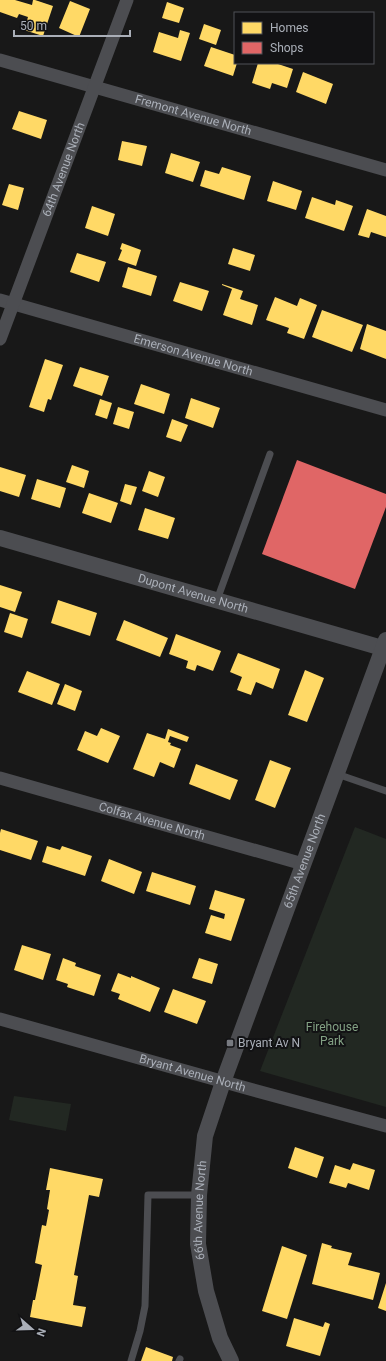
<svg xmlns="http://www.w3.org/2000/svg" width="386" height="1361" font-family="Roboto,sans-serif">
	<rect width="100%" height="100%" fill="#181818"/>
	<path fill="#222822" d="M 355,827 L 386,839 L 386,1107 L 260,1071 Z
		M 14,1096 L 71,1104 L 66,1131 L 9,1120 Z"/>
	<path fill="#ffd966" d="M 0,0 L 15,0 L 32,5 L 33,0 L 35,0 L 53,6 L 43,36 L 24,30 L 28,17 L 19,14 L 17,18 L 0,12 Z
		M 70,1 L 90,9 L 79,37 L 59,28 Z
		M 167,2 L 184,8 L 179,23 L 162,18 Z
		M 204,24 L 221,30 L 216,45 L 199,39 Z
		M 180,30 L 190,33 L 181,61 L 153,52 L 159,32 L 178,38 Z
		M 211,47 L 235,55 L 235,63 L 237,63 L 233,76 L 204,66 Z
		M 258,63 L 275,63 L 293,69 L 287,88 L 272,83 L 270,89 L 252,83 Z
		M 303,72 L 333,84 L 326,104 L 296,92 Z
		M 19,111 L 47,120 L 41,139 L 12,129 Z
		M 122,141 L 147,146 L 142,166 L 118,160 Z
		M 171,153 L 200,162 L 193,182 L 165,173 Z
		M 222,167 L 251,176 L 244,200 L 200,186 L 205,170 L 219,174 Z
		M 273,181 L 302,191 L 296,210 L 267,201 Z
		M 9,184 L 24,188 L 18,210 L 2,205 Z
		M 312,197 L 335,205 L 336,200 L 353,206 L 344,231 L 305,218 Z
		M 92,206 L 115,214 L 108,236 L 85,228 Z
		M 367,209 L 386,216 L 386,237 L 371,232 L 369,238 L 358,235 Z
		M 122,243 L 141,250 L 136,266 L 118,260 L 122,250 L 120,249 Z
		M 233,248 L 255,255 L 250,271 L 228,264 Z
		M 77,253 L 106,262 L 99,282 L 70,272 Z
		M 128,267 L 157,276 L 151,296 L 122,287 Z
		M 180,282 L 209,291 L 202,311 L 173,301 Z
		M 222,284 L 243,291 L 240,299 L 258,305 L 252,325 L 223,315 L 232,289 L 222,285 Z
		M 275,297 L 297,306 L 300,298 L 317,305 L 304,339 L 287,333 L 289,328 L 266,320 Z
		M 322,310 L 363,325 L 352,352 L 312,337 Z
		M 367,324 L 386,331 L 386,359 L 360,349 Z
		M 45,359 L 63,365 L 51,400 L 48,399 L 44,412 L 29,407 Z
		M 80,367 L 109,376 L 102,396 L 73,386 Z
		M 141,384 L 170,394 L 164,414 L 134,404 Z
		M 191,398 L 220,408 L 213,428 L 185,418 Z
		M 100,399 L 112,403 L 107,419 L 95,415 Z
		M 118,407 L 134,412 L 129,429 L 113,424 Z
		M 172,419 L 188,425 L 181,442 L 166,437 Z
		M 72,465 L 89,471 L 84,488 L 66,482 Z
		M 0,467 L 26,475 L 19,497 L 0,491 Z
		M 149,471 L 165,477 L 158,497 L 142,491 Z
		M 37,479 L 66,488 L 60,508 L 31,499 Z
		M 125,484 L 137,487 L 131,505 L 120,501 Z
		M 89,493 L 118,503 L 111,523 L 82,513 Z
		M 145,508 L 175,518 L 168,539 L 138,530 Z
		M 0,585 L 22,592 L 15,612 L 0,607 Z
		M 58,600 L 97,613 L 90,636 L 51,623 Z
		M 10,613 L 28,619 L 22,638 L 4,632 Z
		M 124,620 L 168,638 L 160,657 L 116,640 Z
		M 176,634 L 221,651 L 213,671 L 197,665 L 195,671 L 186,668 L 188,661 L 169,654 Z
		M 238,653 L 280,669 L 273,689 L 256,682 L 251,695 L 237,690 L 242,677 L 230,672 Z
		M 305,670 L 324,678 L 307,722 L 288,715 Z
		M 27,671 L 60,684 L 52,705 L 18,692 Z
		M 65,684 L 82,691 L 75,711 L 57,704 Z
		M 101,728 L 120,736 L 108,763 L 77,750 L 85,731 L 97,736 Z
		M 168,729 L 189,737 L 187,742 L 170,736 L 168,742 L 171,743 L 170,745 L 181,749 L 174,768 L 160,762 L 154,777 L 133,769 L 147,733 L 165,739 Z
		M 270,760 L 291,768 L 275,808 L 255,800 Z
		M 196,764 L 238,780 L 230,800 L 189,784 Z
		M 1,829 L 38,841 L 31,860 L 0,850 L 0,833 Z
		M 47,846 L 60,850 L 62,846 L 92,856 L 85,876 L 42,862 Z
		M 109,859 L 142,872 L 134,894 L 101,881 Z
		M 152,872 L 196,886 L 190,905 L 146,891 Z
		M 215,890 L 245,899 L 231,941 L 205,933 L 211,915 L 224,919 L 225,914 L 209,909 Z
		M 22,945 L 51,954 L 43,980 L 14,970 Z
		M 63,958 L 76,963 L 75,966 L 101,975 L 94,996 L 67,987 L 68,984 L 56,980 Z
		M 199,958 L 218,964 L 212,984 L 192,978 Z
		M 118,973 L 131,978 L 131,976 L 160,988 L 150,1012 L 118,999 L 120,994 L 111,991 Z
		M 173,989 L 206,1001 L 197,1024 L 164,1012 Z
		M 295,1147 L 324,1157 L 317,1178 L 288,1168 Z
		M 353,1163 L 375,1170 L 369,1190 L 348,1183 L 346,1188 L 329,1183 L 335,1165 L 350,1170 Z
		M 50,1168 L 103,1179 L 99,1197 L 89,1195 L 74,1275 L 78,1276 L 73,1305 L 86,1307 L 82,1327 L 30,1317 L 33,1300 L 35,1300 L 42,1265 L 35,1263 L 42,1225 L 46,1226 L 49,1210 L 47,1209 L 50,1190 L 46,1190 Z
		M 322,1243 L 332,1246 L 331,1248 L 352,1253 L 348,1265 L 380,1273 L 373,1300 L 312,1284 Z
		M 282,1246 L 307,1255 L 287,1319 L 262,1311 Z
		M 386,1283 L 386,1311 L 378,1308 Z
		M 294,1318 L 323,1327 L 325,1322 L 330,1324 L 320,1356 L 286,1346 Z
		M 146,1347 L 173,1357 L 172,1361 L 141,1361 Z"/>
	<path fill="#e06666" d="M 297,460 L 386,494 L 386,507 L 355,589 L 262,554 Z"/>
	<g fill="none" stroke-linecap="round" stroke-linejoin="round">
		<path stroke="#4c4d51" stroke-width="7" d="M 217,600 L 270,454
			M 337,774 L 386,791
			M 131,1361 L 140,1331 L 145,1306 L 148,1195 L 199,1195
			M 179,1361 L 180,1359"/>
		<g stroke="#4c4d51" stroke-width="13">
			<path id="s1" d="M 0,60 L 386,170"/>
			<path id="s2" d="M 0,300 L 386,410"/>
			<path id="s3" d="M 0,339 L 127,0"/>
			<path id="s4" d="M 0,778 L 303,864"/>
			<path id="s5" d="M 0,1019 L 246,1088 L 386,1126"/>
		</g>
		<g stroke="#4c4d51" stroke-width="16">
			<path id="s6" d="M 0,538 L 386,649"/>
			<path id="s7" d="M 231,1361 L 220,1338 L 206,1291 L 198,1244 L 199,1195 L 205,1136 L 223,1082 L 386,640"/>
		</g>
	</g>
	<rect fill="#777a80" stroke="#121214" stroke-width="1.5" x="226" y="1039" width="8" height="8" rx="2"/>
	<g text-anchor="middle" dominant-baseline="central" stroke-width="4" stroke-linejoin="round" paint-order="stroke">
		<g font-size="12" fill="#aaafb8" stroke="#121214">
			<text stroke="none"><textPath href="#s1" startOffset="201">Fremont Avenue North</textPath></text>
			<text stroke="none"><textPath href="#s3" startOffset="181">64th Avenue North</textPath></text>
			<text stroke="none"><textPath href="#s2" startOffset="201">Emerson Avenue North</textPath></text>
			<text stroke="none"><textPath href="#s6" startOffset="201">Dupont Avenue North</textPath></text>
			<text stroke="none"><textPath href="#s4" startOffset="158">Colfax Avenue North</textPath></text>
			<text stroke="none"><textPath href="#s7" startOffset="523">65th Avenue North</textPath></text>
			<text stroke="none"><textPath href="#s5" startOffset="200">Bryant Avenue North</textPath></text>
			<text stroke="none"><textPath href="#s7" startOffset="156">66th Avenue North</textPath></text>
		</g>
		<g font-size="12" fill="#83a184" stroke="#121214">
			<text x="332" y="1027">Firehouse<tspan x="332" dy="14">Park</tspan></text>
		</g>
		<g font-size="12" fill="#aaafb8" stroke="#121214" text-anchor="start">
			<text x="238" y="1043">Bryant Av N</text>
		</g>
	</g>
	<rect x="234" y="12" width="140" height="52" fill="#121214" stroke="#4f5156"/>
	<rect x="242" y="22" width="20" height="12" fill="#ffd966" stroke="#4f5156"/>
	<text x="270" y="32" font-size="12" fill="#aaafb8">Homes</text>
	<rect x="242" y="42" width="20" height="12" fill="#e06666" stroke="#4f5156"/>
	<text x="270" y="52" font-size="12" fill="#aaafb8">Shops</text>
	<g transform="translate(32 1329) rotate(110)" stroke="#121214" stroke-width="3" paint-order="stroke">
	<path d="M0-3L7 15L0 10L-7 15Z" fill="#aaafb8"/>
	<text y="-6" font-size="11" font-weight="bold" text-anchor="middle" fill="#aaafb8">N</text>
	</g>
	<path d="M14 30v6h116v-6" fill="none" stroke="#aaafb8" stroke-width="2"/>
	<text x="20" y="30" font-size="12" fill="#aaafb8" stroke="#121214" stroke-width="3" paint-order="stroke">50 m</text>
</svg>
